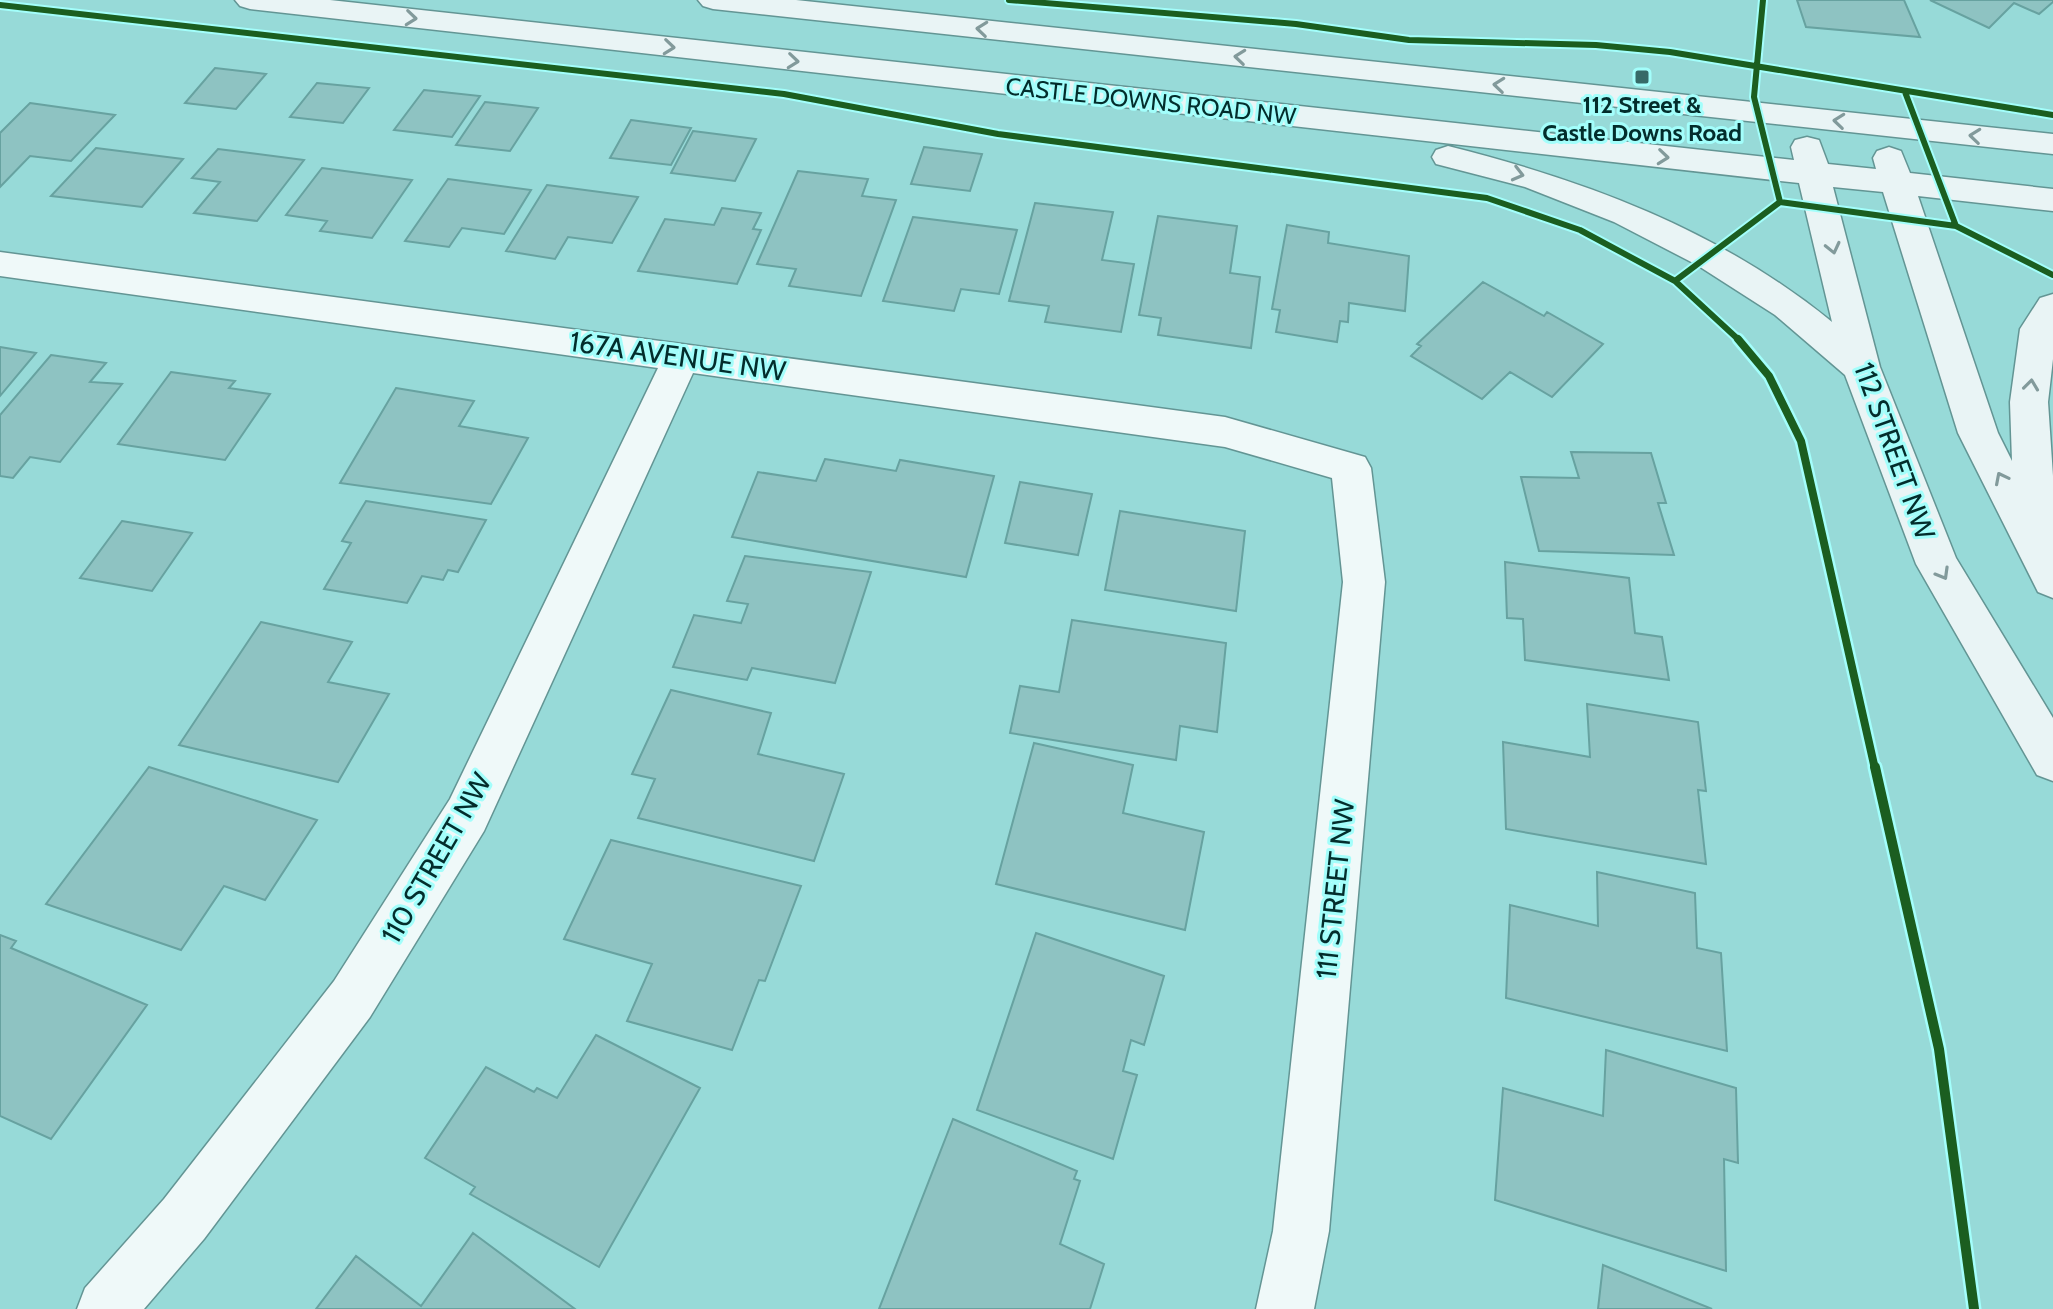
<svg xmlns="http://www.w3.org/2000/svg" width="2053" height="1309" font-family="Cabin,sans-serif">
	<rect width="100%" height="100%" fill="#97dad8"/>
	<path fill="#8ec3c2" stroke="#67a2a0" stroke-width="2" d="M 1797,0 L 1904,0 L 1920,37 L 1806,27 Z
		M 1930,0 L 2053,0 L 2053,2 L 2039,14 L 2014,3 L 1989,28 Z
		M 215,68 L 266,74 L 236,109 L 185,103 Z
		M 317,83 L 369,88 L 343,123 L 290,117 Z
		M 424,90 L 480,96 L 452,137 L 394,130 Z
		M 485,102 L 538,108 L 510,151 L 456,145 Z
		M 30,103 L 115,115 L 71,161 L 30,156 L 0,187 L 0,133 Z
		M 631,120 L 691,128 L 671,165 L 610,158 Z
		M 693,131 L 756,139 L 735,181 L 671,173 Z
		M 924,147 L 982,154 L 970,191 L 911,184 Z
		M 96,148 L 183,159 L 142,207 L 51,196 Z
		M 218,149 L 304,160 L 257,221 L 194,213 L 220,182 L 192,178 Z
		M 322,168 L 412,180 L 372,238 L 320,231 L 327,221 L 286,215 Z
		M 798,171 L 868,179 L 862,196 L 896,200 L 861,296 L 789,286 L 796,269 L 757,264 Z
		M 448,179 L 531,190 L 504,234 L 462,228 L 449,247 L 405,241 Z
		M 547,185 L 638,197 L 612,243 L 568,237 L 555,259 L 506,251 Z
		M 1035,203 L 1113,212 L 1102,260 L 1134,264 L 1121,332 L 1045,322 L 1049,306 L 1009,301 Z
		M 722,208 L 761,213 L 753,229 L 761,230 L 737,284 L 638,271 L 665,219 L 714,225 Z
		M 1158,216 L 1237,226 L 1230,273 L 1260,277 L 1251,348 L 1158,335 L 1161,318 L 1139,315 Z
		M 913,217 L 1017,230 L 999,294 L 961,289 L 954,311 L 883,301 Z
		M 1287,225 L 1329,232 L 1328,243 L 1409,256 L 1405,311 L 1349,303 L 1348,322 L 1340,321 L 1337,342 L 1276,332 L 1280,310 L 1272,309 Z
		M 1483,282 L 1544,316 L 1547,312 L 1603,344 L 1552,397 L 1510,372 L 1482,399 L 1411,356 L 1421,346 L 1417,344 Z
		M 0,347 L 36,353 L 0,396 Z
		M 51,355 L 106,363 L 90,382 L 122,384 L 60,462 L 30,457 L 13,478 L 0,476 L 0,415 Z
		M 171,372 L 235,381 L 229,388 L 270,394 L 225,460 L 118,444 Z
		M 396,388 L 474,401 L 459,426 L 528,438 L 491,504 L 340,483 Z
		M 1571,452 L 1651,453 L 1666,503 L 1658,503 L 1674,555 L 1539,551 L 1521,477 L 1579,478 Z
		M 825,459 L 896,471 L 900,460 L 994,476 L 966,577 L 732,537 L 758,472 L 816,481 Z
		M 1020,482 L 1092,494 L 1078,555 L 1005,543 Z
		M 366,501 L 486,520 L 458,572 L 448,570 L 443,580 L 422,576 L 407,603 L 324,589 L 351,543 L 342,541 Z
		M 1120,511 L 1245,531 L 1236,611 L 1105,590 Z
		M 122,521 L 192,533 L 152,591 L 80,578 Z
		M 745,556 L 871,572 L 835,683 L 752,668 L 747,680 L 673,667 L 694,615 L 741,623 L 748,604 L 727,601 Z
		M 1505,562 L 1629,578 L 1635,633 L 1662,637 L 1669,680 L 1525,660 L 1523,619 L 1507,618 Z
		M 1072,620 L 1226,643 L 1217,732 L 1180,726 L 1176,760 L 1010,733 L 1020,686 L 1059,692 Z
		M 261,622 L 352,642 L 328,682 L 389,694 L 338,782 L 179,745 Z
		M 671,690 L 771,713 L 758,754 L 844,774 L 814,861 L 638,818 L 655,779 L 632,774 Z
		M 1587,704 L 1698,722 L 1706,791 L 1698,790 L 1706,864 L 1506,829 L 1503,742 L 1590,757 Z
		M 1034,743 L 1133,765 L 1123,813 L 1204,832 L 1185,930 L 996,884 Z
		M 149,767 L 317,820 L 265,900 L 224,886 L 181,950 L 46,904 Z
		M 611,840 L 801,886 L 765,981 L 759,980 L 732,1050 L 627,1021 L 652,964 L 564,939 Z
		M 1597,872 L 1695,893 L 1697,948 L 1721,953 L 1727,1051 L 1506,998 L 1510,905 L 1598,926 Z
		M 1036,933 L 1164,976 L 1144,1045 L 1131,1040 L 1123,1071 L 1137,1075 L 1113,1159 L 977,1110 Z
		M 0,935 L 16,941 L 11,948 L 147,1005 L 51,1139 L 0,1116 Z
		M 596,1035 L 700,1088 L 599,1267 L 470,1194 L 475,1187 L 425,1158 L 486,1067 L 534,1092 L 537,1088 L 557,1098 Z
		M 1606,1050 L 1736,1088 L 1738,1163 L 1724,1159 L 1726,1271 L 1495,1200 L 1503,1088 L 1603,1116 Z
		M 953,1119 L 1077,1171 L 1074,1179 L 1080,1181 L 1060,1244 L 1104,1264 L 1090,1309 L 879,1309 Z
		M 473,1233 L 575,1309 L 316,1309 L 356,1256 L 421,1306 Z
		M 1603,1265 L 1712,1309 L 1598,1309 Z"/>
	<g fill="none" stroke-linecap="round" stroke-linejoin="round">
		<g stroke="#639594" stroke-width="3">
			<path id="street" d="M 0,252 L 1225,417 L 1365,457 L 1371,468 L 1385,582 L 1329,1231 L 1314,1309 L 1256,1309 L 1273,1231 L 1343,582 L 1332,478 L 1225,447 L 693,373 L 484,831 L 370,1017 L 204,1239 L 144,1309 L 77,1309 L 85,1288 L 164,1199 L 334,981 L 450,799 L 658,368 L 0,276 Z"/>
		</g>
		<g stroke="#639594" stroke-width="3">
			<path id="secondary" d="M 235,0 L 330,0 L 1794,160 L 1791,147 L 1795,140 L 1807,137 L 1819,140 L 1828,164 L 1876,169 L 1873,158 L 1877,151 L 1889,147 L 1901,151 L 1910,173 L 2053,189 L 2053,211 L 1918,196 L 1998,433 L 2012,461 L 2010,402 L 2020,329 L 2040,298 L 2053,294 L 2053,359 L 2048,402 L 2053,476 L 2053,598 L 2038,592 L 1958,433 L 1883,192 L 1833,187 L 1880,367 L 1956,558 L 2053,718 L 2053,781 L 2037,775 L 1916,564 L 1845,375 L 1775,315 L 1697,265 L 1614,222 L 1525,187 L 1436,164 L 1432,157 L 1436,150 L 1448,146 C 1587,181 1719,230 1832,322 L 1799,183 L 250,9 L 240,6 Z
				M 698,0 L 796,0 L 2053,134 L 2053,154 L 713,9 L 703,6 Z"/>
		</g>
		<use href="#street" fill="#eff9f9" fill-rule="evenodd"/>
		<use href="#secondary" fill="#e9f4f5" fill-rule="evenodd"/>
		<g stroke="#a3fefb" stroke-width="10">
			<path id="cycleway-far2" d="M 1009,0 L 1296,24 L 1409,40 L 1596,45 L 1670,52 L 2053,115
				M 1763,0 L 1754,97 L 1780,202
				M 0,5 L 784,94 L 998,134 L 1487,198 L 1580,230 L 1675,281 L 1740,341
				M 1905,92 L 1956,226
				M 1675,281 L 1780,202 L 1956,226 L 2053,275"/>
		</g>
		<g stroke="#a3fefb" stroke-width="13">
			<path id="cycleway-far1" d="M 1738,339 L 1769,376 L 1801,441 L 1875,769"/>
		</g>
		<g stroke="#a3fefb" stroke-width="15">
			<path id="cycleway" d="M 1875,767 L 1939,1049 L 1974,1309"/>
		</g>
		<use href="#cycleway-far2" stroke="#1b5e20" stroke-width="6"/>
		<use href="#cycleway-far1" stroke="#1b5e20" stroke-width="8"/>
		<use href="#cycleway" stroke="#1b5e20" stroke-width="10"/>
	</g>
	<defs><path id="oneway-chevron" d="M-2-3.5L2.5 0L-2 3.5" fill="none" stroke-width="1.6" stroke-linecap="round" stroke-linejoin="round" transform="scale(2)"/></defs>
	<g stroke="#829a9b">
		<use href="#oneway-chevron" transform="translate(411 18) rotate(6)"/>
		<use href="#oneway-chevron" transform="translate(982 29) rotate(-174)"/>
		<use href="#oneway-chevron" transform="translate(669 47) rotate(6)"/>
		<use href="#oneway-chevron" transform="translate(1240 57) rotate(-174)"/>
		<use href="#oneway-chevron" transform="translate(793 61) rotate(6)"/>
		<use href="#oneway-chevron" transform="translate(1499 85) rotate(-174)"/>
		<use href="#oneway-chevron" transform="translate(1839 121) rotate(-174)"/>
		<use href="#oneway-chevron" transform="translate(1975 136) rotate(-174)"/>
		<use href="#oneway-chevron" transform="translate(1663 157) rotate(6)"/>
		<use href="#oneway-chevron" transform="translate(1518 174) rotate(14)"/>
		<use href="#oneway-chevron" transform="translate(1833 248) rotate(77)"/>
		<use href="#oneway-chevron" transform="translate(2031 385) rotate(-83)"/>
		<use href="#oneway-chevron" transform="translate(2001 478) rotate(-117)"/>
		<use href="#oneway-chevron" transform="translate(1943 574) rotate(60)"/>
	</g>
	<rect fill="#376a68" stroke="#a3fefb" stroke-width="3" x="1634" y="69" width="16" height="16" rx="4"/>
	<g text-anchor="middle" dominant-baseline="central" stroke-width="6" stroke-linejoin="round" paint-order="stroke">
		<g font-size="24" fill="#032d2c" stroke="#a3fefb">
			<text transform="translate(1151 101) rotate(6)">CASTLE DOWNS ROAD NW</text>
		</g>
		<g font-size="24" font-weight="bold" fill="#032d2c" stroke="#a3fefb">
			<text x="1642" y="104">112 Street &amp;<tspan x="1642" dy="28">Castle Downs Road</tspan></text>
		</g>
		<g font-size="28" fill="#032d2c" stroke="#a3fefb">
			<text transform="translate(678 356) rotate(8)">167A AVENUE NW</text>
			<text transform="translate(1895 451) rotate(70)">112 STREET NW</text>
			<text transform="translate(436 858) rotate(-60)">110 STREET NW</text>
			<text transform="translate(1335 889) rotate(-84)">111 STREET NW</text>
		</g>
	</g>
</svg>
